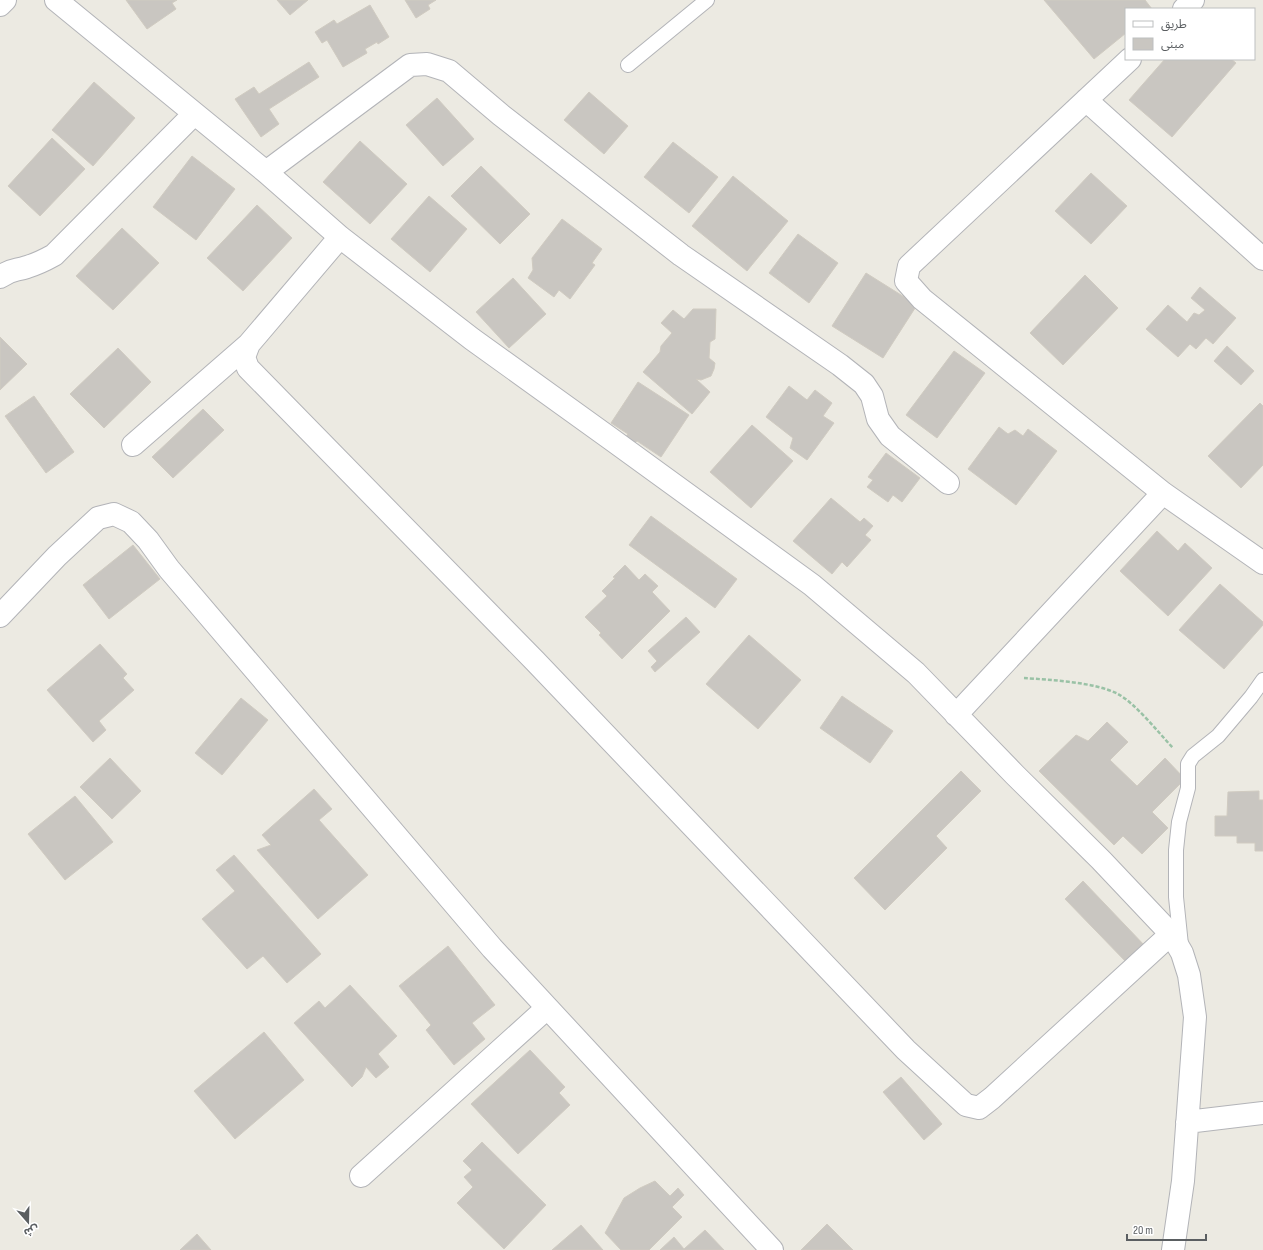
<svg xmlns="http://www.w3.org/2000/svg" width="1263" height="1250" font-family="'Sofia Sans Condensed','Noto Sans Arabic',sans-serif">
	<rect width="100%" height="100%" fill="#eceae2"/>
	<path fill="#c9c6c1" stroke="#d0cbc1" d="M 126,0 L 177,0 L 172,3 L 176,9 L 147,29 Z
		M 277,0 L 308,0 L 290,15 Z
		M 405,0 L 436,0 L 428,5 L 430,9 L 416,18 Z
		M 1044,0 L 1145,0 L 1152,9 L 1126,9 L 1126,33 L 1094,59 Z
		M 370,5 L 389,37 L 378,44 L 377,42 L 365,49 L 367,53 L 343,67 L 327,40 L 322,43 L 315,32 L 334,20 L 337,24 Z
		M 1165,59 L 1231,59 L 1236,63 L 1172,137 L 1129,100 Z
		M 309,62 L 319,77 L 269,109 L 279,124 L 261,137 L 235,99 L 254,87 L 259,94 Z
		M 94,82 L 135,118 L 93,166 L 52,130 Z
		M 589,92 L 628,126 L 604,154 L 564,120 Z
		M 437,98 L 474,139 L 443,166 L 406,125 Z
		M 52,138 L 85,169 L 40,216 L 8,186 Z
		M 360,141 L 407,184 L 370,224 L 323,182 Z
		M 673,142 L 718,177 L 689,213 L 644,177 Z
		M 192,156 L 235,189 L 196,240 L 153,207 Z
		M 481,166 L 530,214 L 500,244 L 451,196 Z
		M 1091,173 L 1127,206 L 1091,244 L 1055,211 Z
		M 733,176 L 788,221 L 747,271 L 692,226 Z
		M 429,196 L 467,229 L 430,272 L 391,239 Z
		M 257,205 L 292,238 L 243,291 L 207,258 Z
		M 562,219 L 602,249 L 592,263 L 595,265 L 570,299 L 559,290 L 554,297 L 528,278 L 533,270 L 532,258 Z
		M 122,228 L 159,263 L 113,310 L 76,276 Z
		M 798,234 L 838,263 L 809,303 L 769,273 Z
		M 866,273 L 917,305 L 883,358 L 832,326 Z
		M 1085,275 L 1118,308 L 1063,365 L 1030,333 Z
		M 513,278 L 546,314 L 509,348 L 476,312 Z
		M 1200,287 L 1236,318 L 1213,344 L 1206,338 L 1196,349 L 1190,344 L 1178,357 L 1146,329 L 1168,305 L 1187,322 L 1194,313 L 1199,315 L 1205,310 L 1191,298 Z
		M 693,309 L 716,309 L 715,339 L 710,342 L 709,358 L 715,363 L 714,369 L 711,376 L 701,380 L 696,379 L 710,392 L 692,414 L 643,372 L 660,352 L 661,346 L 672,333 L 661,323 L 673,310 L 684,319 Z
		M 0,337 L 27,364 L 0,390 Z
		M 1227,346 L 1254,371 L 1241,385 L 1214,361 Z
		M 118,348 L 151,382 L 104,428 L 70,394 Z
		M 954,351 L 985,373 L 937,438 L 906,415 Z
		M 638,382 L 689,415 L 661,457 L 637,441 L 633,445 L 624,439 L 628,434 L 611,423 Z
		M 789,386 L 807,400 L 815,390 L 832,403 L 823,416 L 834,423 L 807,460 L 790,448 L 793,438 L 766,417 Z
		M 34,396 L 74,452 L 46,473 L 5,416 Z
		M 1260,403 L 1263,406 L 1263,465 L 1241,488 L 1208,456 Z
		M 203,409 L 224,430 L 173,478 L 152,457 Z
		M 752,425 L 793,461 L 751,508 L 710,472 Z
		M 999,427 L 1008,434 L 1015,430 L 1023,436 L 1028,429 L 1057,451 L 1016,505 L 968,469 Z
		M 886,453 L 920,478 L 902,502 L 893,495 L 888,502 L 867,487 L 873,480 L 868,477 Z
		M 831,498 L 860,522 L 864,518 L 873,526 L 865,535 L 871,540 L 847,567 L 842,562 L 832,574 L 793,541 Z
		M 651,516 L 737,579 L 715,608 L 629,545 Z
		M 1157,531 L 1178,551 L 1185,543 L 1212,568 L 1168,616 L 1120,571 Z
		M 133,545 L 160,579 L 109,619 L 83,585 Z
		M 625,565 L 639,580 L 645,574 L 658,586 L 652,592 L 670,611 L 622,659 L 599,635 L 601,633 L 585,617 L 607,596 L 602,591 L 615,578 L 613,577 Z
		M 1220,584 L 1263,622 L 1263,625 L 1224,669 L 1179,630 Z
		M 686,617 L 700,632 L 655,672 L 651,667 L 657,661 L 648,651 Z
		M 749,635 L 801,680 L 758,729 L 706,684 Z
		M 100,644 L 127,674 L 123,678 L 134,690 L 99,721 L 106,730 L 93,742 L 47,690 Z
		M 842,696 L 893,731 L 870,763 L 820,728 Z
		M 241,698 L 268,720 L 222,775 L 195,753 Z
		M 1107,722 L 1128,742 L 1110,760 L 1137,786 L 1165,758 L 1185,779 L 1152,812 L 1168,828 L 1142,854 L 1123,836 L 1114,845 L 1039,771 L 1076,735 L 1088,741 Z
		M 110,758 L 141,791 L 112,819 L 80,787 Z
		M 961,771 L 981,791 L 936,836 L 947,848 L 885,910 L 854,878 Z
		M 314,789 L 332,809 L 319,820 L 368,875 L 318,919 L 257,850 L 271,845 L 262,835 Z
		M 1259,791 L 1259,800 L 1263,800 L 1263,851 L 1255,851 L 1255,843 L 1237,843 L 1237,836 L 1215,836 L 1215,816 L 1227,816 L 1228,792 Z
		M 75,796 L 113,842 L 65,880 L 28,834 Z
		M 234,855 L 321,954 L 287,983 L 263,956 L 247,969 L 202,919 L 235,891 L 216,870 Z
		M 1083,881 L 1146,947 L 1128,964 L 1065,899 Z
		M 448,946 L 495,1005 L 472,1023 L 485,1039 L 454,1065 L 426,1030 L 431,1025 L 399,986 Z
		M 350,985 L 397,1036 L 378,1054 L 389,1067 L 376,1078 L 366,1067 L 362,1077 L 352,1087 L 294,1023 L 319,1001 L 325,1008 Z
		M 264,1032 L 304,1080 L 235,1139 L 194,1091 Z
		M 530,1050 L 565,1087 L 559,1093 L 570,1105 L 518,1154 L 471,1104 Z
		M 901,1077 L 942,1124 L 924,1140 L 883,1092 Z
		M 482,1142 L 546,1205 L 504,1249 L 457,1203 L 473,1187 L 464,1177 L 472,1170 L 463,1161 Z
		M 655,1181 L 670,1196 L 678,1188 L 684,1195 L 672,1207 L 682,1217 L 649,1250 L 621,1250 L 605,1233 L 624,1198 L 640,1188 Z
		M 827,1224 L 853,1250 L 801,1250 Z
		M 581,1225 L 603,1250 L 552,1250 Z
		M 705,1230 L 724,1250 L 660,1250 L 674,1237 L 684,1249 Z
		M 197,1234 L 211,1250 L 180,1250 Z"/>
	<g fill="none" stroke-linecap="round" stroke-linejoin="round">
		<g stroke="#b3b4b8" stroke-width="16">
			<path id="service" d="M 628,65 L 707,0
				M 1181,945 L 1176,897 L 1176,850 L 1179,822 L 1188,788 L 1188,764 L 1193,756 L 1218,736 L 1251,697 L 1263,680"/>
		</g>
		<g stroke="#b3b4b8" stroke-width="24">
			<path id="minor" d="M 56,0 L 266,172 L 340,237 L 472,339 L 611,439 L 812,585 L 916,673 L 1015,775 L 1101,860 L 1171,934 L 1182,953 L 1189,975 L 1195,1017 L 1183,1181 L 1173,1250
				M 0,5 L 5,0
				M 1184,9 L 1193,0
				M 1130,59 L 909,266 L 906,281 L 922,299 L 1163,493 L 1263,563
				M 1086,100 L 1263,259
				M 266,172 L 410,65 L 427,64 L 449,71 L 501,115 L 681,255 L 840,365 L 864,384 L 872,396 L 878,419 L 890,436 L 948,483
				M 340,237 L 249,344 L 244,357 L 248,368 L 535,661 L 906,1050 L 966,1105 L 979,1108 L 992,1098 L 1171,934
				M 0,277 C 11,269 15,271 27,267 C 37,264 45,260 54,255 L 194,114
				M 133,445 L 249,344
				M 0,616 L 57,556 L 98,518 L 114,514 L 131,522 L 148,540 L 169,569 L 492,948 L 772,1250
				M 956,715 L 1163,493
				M 1187,1122 L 1263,1113
				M 361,1176 L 547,1008"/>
		</g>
		<path stroke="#9ac2a6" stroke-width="2.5" stroke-dasharray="4 2" stroke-linecap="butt" d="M 1024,678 C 1051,680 1095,682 1118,694 C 1136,704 1158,732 1173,748"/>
		<use href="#service" stroke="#fff" stroke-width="14"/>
		<use href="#minor" stroke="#fff" stroke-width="22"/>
	</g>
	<rect x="1125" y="8" width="130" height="52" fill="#ffffff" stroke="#bdbfc0"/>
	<rect x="1133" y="21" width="20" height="6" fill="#ffffff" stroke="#bdbfc0"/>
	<text x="1161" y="28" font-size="12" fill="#5a5e61">طريق</text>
	<rect x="1133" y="38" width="20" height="12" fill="#c9c6c1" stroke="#bdbfc0"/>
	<text x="1161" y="48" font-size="12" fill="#5a5e61">مبنى</text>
	<g transform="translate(28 1222) rotate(160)" stroke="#ffffff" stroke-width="3" paint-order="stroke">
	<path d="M0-3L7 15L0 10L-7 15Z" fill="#5a5e61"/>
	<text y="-6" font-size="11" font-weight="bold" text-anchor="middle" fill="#5a5e61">ش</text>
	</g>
	<path d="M1127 1234v6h79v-6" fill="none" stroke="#5a5e61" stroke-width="2"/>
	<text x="1133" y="1234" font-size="12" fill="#5a5e61" stroke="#ffffff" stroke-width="3" paint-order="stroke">20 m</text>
</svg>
